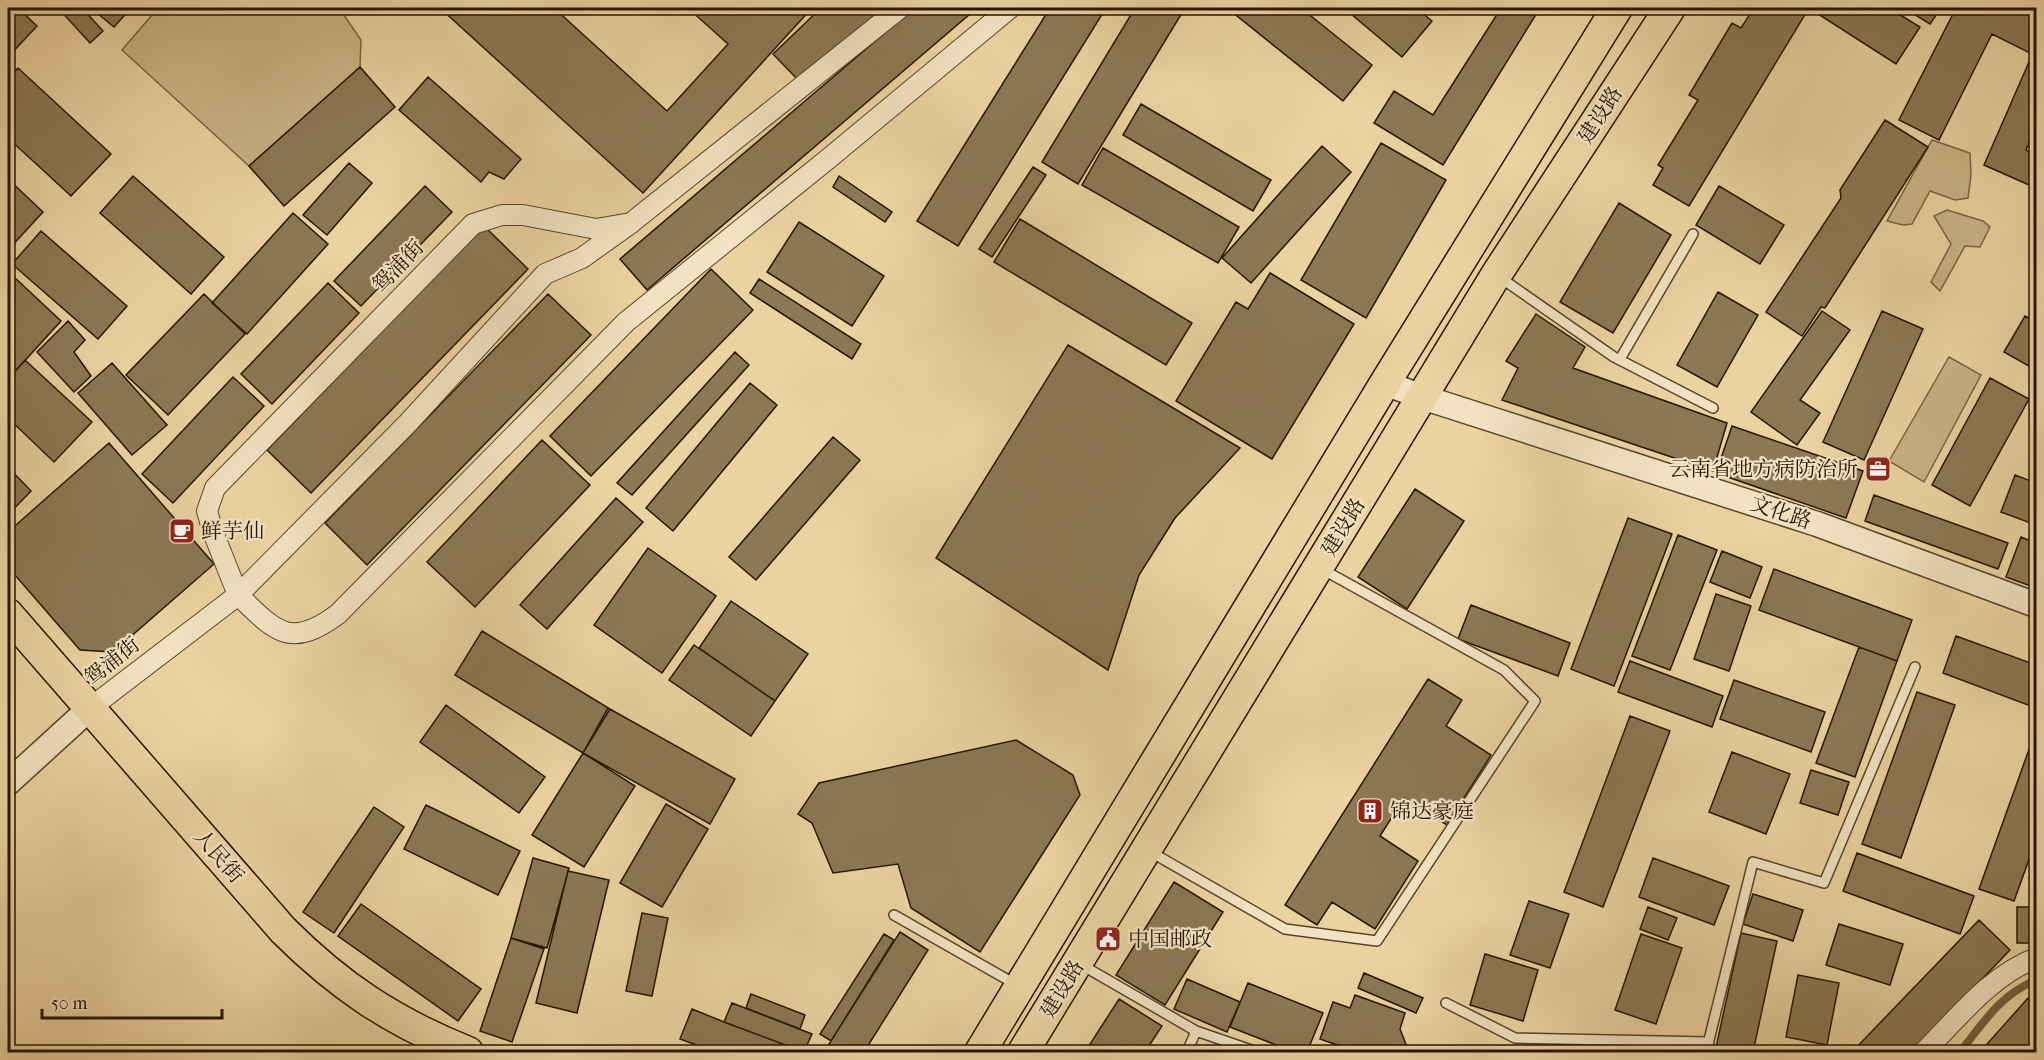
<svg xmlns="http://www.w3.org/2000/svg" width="2044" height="1060" font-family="'IM FELL French Canon','Noto Serif SC',serif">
	<rect width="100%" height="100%" fill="#ebd3a1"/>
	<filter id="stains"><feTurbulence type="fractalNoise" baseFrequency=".00333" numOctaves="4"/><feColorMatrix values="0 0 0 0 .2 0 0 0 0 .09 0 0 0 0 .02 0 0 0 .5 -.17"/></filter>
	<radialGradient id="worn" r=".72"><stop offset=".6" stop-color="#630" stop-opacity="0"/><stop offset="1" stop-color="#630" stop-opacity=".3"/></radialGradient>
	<path fill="#cab386" stroke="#786443" stroke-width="1.5" d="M 158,8 L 339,8 L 361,40 L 360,67 L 249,166 L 122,50 Z
		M 1932,140 L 1970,153 L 1971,175 L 1968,198 L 1955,200 L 1930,191 L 1912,224 L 1903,225 L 1887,221 Z
		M 1947,210 L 1983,221 L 1990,227 L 1980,247 L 1965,246 L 1940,291 L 1931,282 L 1951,244 L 1934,216 Z
		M 1949,357 L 1981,375 L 1924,482 L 1889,461 Z"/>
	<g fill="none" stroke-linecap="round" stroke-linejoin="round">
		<path stroke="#746040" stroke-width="8" d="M 1960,1052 C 1984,1022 2000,995 2036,980"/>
	</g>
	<path fill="#8c7854" stroke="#261500" stroke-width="1.5" d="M 8,8 L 18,8 L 37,26 L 8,57 Z
		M 58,8 L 82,8 L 103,31 L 90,43 Z
		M 91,8 L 131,8 L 114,27 Z
		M 440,8 L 554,8 L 667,111 L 728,44 L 688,8 L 812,8 L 643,193 Z
		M 821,8 L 882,8 L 802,84 L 773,54 Z
		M 914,8 L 977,8 L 647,290 L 620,259 Z
		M 1050,8 L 1106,8 L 958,246 L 917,221 Z
		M 1135,8 L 1185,8 L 1078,184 L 1042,162 Z
		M 1227,8 L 1301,8 L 1372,65 L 1343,101 Z
		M 1344,8 L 1416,8 L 1432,21 L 1402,57 Z
		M 1501,8 L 1540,8 L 1443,165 L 1374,123 L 1394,91 L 1433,115 Z
		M 1754,8 L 1809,8 L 1689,206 L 1653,185 L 1663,168 L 1658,165 L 1698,100 L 1689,95 L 1732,23 L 1741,28 Z
		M 1818,8 L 1889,8 L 1920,27 L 1896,64 L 1815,12 Z
		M 1904,8 L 1941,8 L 1930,24 Z
		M 1956,8 L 2036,9 L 2036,56 L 1992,34 L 1939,140 L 1899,120 Z
		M 2036,46 L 2036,126 L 2026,150 L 2036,155 L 2036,188 L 1984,165 Z
		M 360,67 L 395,107 L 284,206 L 249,166 Z
		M 18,68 L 111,154 L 71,196 L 8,138 L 8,79 Z
		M 428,77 L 521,159 L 504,179 L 489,172 L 481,182 L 399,110 Z
		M 1141,104 L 1271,180 L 1253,211 L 1123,135 Z
		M 1885,120 L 1928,147 L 1825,308 L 1821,307 L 1802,336 L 1766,312 L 1841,198 L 1840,190 Z
		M 1381,143 L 1446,180 L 1366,318 L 1301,280 Z
		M 1322,146 L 1351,172 L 1251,283 L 1222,258 Z
		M 1103,148 L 1239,227 L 1218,263 L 1082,185 Z
		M 349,163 L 372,183 L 327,235 L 303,215 Z
		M 1033,167 L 1046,175 L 992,257 L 979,249 Z
		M 133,176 L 224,257 L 191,294 L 100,213 Z
		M 839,176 L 892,212 L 885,222 L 833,187 Z
		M 8,179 L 43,212 L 8,250 Z
		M 425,186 L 452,212 L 361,306 L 334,281 Z
		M 1719,186 L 1784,225 L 1760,264 L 1696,225 Z
		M 1619,203 L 1671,235 L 1613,333 L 1560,302 Z
		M 293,213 L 328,244 L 247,334 L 212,303 Z
		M 1020,219 L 1192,323 L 1166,365 L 994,262 Z
		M 799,222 L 884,276 L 852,326 L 767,272 Z
		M 484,226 L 528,269 L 311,493 L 267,450 Z
		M 41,231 L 127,306 L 98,339 L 12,264 Z
		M 711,269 L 753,310 L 591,476 L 550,436 Z
		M 1270,273 L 1354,324 L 1272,459 L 1176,401 L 1236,302 L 1248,309 Z
		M 13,276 L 61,321 L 8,379 L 8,281 Z
		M 759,279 L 861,344 L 852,359 L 750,293 Z
		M 328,283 L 359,313 L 272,404 L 241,374 Z
		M 1718,292 L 1758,315 L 1717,387 L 1677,365 Z
		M 204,294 L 245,334 L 168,415 L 126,375 Z
		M 548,294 L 591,335 L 367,565 L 325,523 Z
		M 1822,311 L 1850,330 L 1800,400 L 1820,413 L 1797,445 L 1751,412 Z
		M 1882,311 L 1923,329 L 1864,460 L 1823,442 Z
		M 1536,314 L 1585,347 L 1573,368 L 1727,423 L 1713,471 L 1502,400 L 1518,368 L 1506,361 Z
		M 2025,316 L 2036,322 L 2036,370 L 2004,352 Z
		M 68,321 L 85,340 L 74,352 L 91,376 L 74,392 L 37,352 Z
		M 1068,345 L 1240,448 L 1175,518 L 1139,575 L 1108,670 L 936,558 Z
		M 735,352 L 749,365 L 632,495 L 617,483 Z
		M 25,360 L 92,422 L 54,462 L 8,418 L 8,379 Z
		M 112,363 L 167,425 L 132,455 L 78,393 Z
		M 233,377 L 264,406 L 173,503 L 142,474 Z
		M 1990,378 L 2029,399 L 1970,506 L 1932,485 Z
		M 750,383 L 777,405 L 673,531 L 646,508 Z
		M 1732,426 L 1863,471 L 1846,518 L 1716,473 Z
		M 833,437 L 860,460 L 756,580 L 729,557 Z
		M 542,440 L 590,485 L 475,607 L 427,562 Z
		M 109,443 L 214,564 L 113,652 L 80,650 L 8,567 L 8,532 Z
		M 8,467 L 31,491 L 8,515 Z
		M 2015,475 L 2036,483 L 2036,525 L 2001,512 Z
		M 1415,489 L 1464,521 L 1407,609 L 1358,577 Z
		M 1874,495 L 2008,543 L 1998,569 L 1865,521 Z
		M 616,498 L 643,522 L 547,629 L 520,605 Z
		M 1628,518 L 1672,534 L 1614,686 L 1571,669 Z
		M 1678,535 L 1717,550 L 1670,670 L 1632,656 Z
		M 2021,537 L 2036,543 L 2036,588 L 2006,577 Z
		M 648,548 L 716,596 L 662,673 L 594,625 Z
		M 1722,551 L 1762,567 L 1750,598 L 1710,582 Z
		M 1774,569 L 1912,620 L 1897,661 L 1759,610 Z
		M 1716,594 L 1751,606 L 1729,671 L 1694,659 Z
		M 731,601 L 808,654 L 775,701 L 699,648 Z
		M 1471,605 L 1570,643 L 1558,676 L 1458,639 Z
		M 482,631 L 610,709 L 583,753 L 455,675 Z
		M 1956,636 L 2036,665 L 2036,708 L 1943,673 Z
		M 694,645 L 775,701 L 751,736 L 669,680 Z
		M 1859,647 L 1897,661 L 1855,777 L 1816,763 Z
		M 1630,661 L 1723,696 L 1712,727 L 1618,692 Z
		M 1428,679 L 1462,700 L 1446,726 L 1491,755 L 1447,825 L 1404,798 L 1380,836 L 1418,861 L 1375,929 L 1332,902 L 1317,925 L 1285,905 Z
		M 1734,680 L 1825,712 L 1811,752 L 1720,719 Z
		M 1917,692 L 1955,705 L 1901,858 L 1862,844 Z
		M 446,705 L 545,777 L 519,813 L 420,742 Z
		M 608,708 L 735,779 L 710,824 L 583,753 Z
		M 1630,716 L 1670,731 L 1603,907 L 1564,892 Z
		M 2036,730 L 2036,840 L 2014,901 L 1979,889 Z
		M 1016,740 L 1073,775 L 1080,795 L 980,952 L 911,908 L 898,864 L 833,873 L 812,823 L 798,814 L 819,783 Z
		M 1732,752 L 1790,774 L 1766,834 L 1709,812 Z
		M 583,753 L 635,786 L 584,867 L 532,835 Z
		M 1811,770 L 1849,782 L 1838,815 L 1800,803 Z
		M 666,804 L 708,829 L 662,907 L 620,883 Z
		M 426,805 L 520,851 L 498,895 L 404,849 Z
		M 374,807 L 404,827 L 334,933 L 303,912 Z
		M 1857,853 L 1974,896 L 1960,934 L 1843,891 Z
		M 533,858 L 569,868 L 547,948 L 511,938 Z
		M 1653,858 L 1729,886 L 1714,925 L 1639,897 Z
		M 568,871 L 609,880 L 577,1013 L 536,1003 Z
		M 1174,882 L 1223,912 L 1165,1005 L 1116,975 Z
		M 1753,894 L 1803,910 L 1793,941 L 1743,924 Z
		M 1529,901 L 1569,914 L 1550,968 L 1510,955 Z
		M 361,904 L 481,989 L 458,1021 L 338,936 Z
		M 1648,907 L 1677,918 L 1668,940 L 1640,929 Z
		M 2017,907 L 2036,907 L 2036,943 L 2017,943 Z
		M 642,913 L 668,918 L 652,996 L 626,991 Z
		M 1979,920 L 2010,950 L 1912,1052 L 1852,1052 Z
		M 1839,924 L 1903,944 L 1890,985 L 1826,965 Z
		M 900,932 L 928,950 L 864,1052 L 824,1052 Z
		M 1741,933 L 1777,941 L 1753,1052 L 1715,1052 Z
		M 884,934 L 894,940 L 831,1041 L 820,1034 Z
		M 1641,934 L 1682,948 L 1656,1024 L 1615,1010 Z
		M 511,938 L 544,949 L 512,1042 L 480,1031 Z
		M 1485,954 L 1538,970 L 1523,1021 L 1470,1005 Z
		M 1364,973 L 1423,998 L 1416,1013 L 1358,988 Z
		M 1798,975 L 1839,983 L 1827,1045 L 1786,1037 Z
		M 1187,979 L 1240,1002 L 1227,1032 L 1174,1009 Z
		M 1248,983 L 1323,1013 L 1307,1052 L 1294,1052 L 1230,1027 Z
		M 751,994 L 805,1015 L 800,1029 L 746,1008 Z
		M 1355,995 L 1405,1013 L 1400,1029 L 1409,1052 L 1357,1052 L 1320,1039 L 1333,1002 L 1350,1008 Z
		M 2028,998 L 2036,1006 L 2036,1042 L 2027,1052 L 1980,1052 Z
		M 1119,999 L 1162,1026 L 1145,1052 L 1085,1052 Z
		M 732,1003 L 812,1034 L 804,1052 L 724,1022 Z
		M 692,1009 L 724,1022 L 804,1052 L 716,1052 L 680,1039 Z
		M 1496,1047 L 1548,1052 L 1496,1052 Z"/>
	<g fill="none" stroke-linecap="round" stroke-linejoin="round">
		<g stroke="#574428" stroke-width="12">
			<path id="service" d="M 1498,276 L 1614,357 L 1713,408
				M 1620,359 L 1693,234
				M 1149,851 L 1285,929 L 1377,941 L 1535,701 L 1504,670 L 1320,568
				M 894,915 L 1017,985
				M 1080,964 L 1196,1031 L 1187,1052
				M 1446,1003 L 1515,1038 L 1709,1042
				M 1196,1031 L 1257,1052
				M 1706,1052 L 1753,862 L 1824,883 L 1915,667"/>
		</g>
		<g stroke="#574428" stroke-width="22">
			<path id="minor" d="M 631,223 L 582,258 L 545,274 L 408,423 L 238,595 C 275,631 290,650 338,614 L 626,322 L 828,159 L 1010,8
				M 89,709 L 238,595 L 213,532 L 207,511 L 215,488 L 473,224 L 502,215 L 523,215 L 596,229 L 631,223 L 900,8
				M 1924,1052 C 1957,1019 1991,975 2036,958"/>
		</g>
		<g stroke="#574428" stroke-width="27">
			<path id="tertiary" d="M 1385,383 L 1422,397 L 1817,524 L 2036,605
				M 8,783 L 89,709"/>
		</g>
		<g stroke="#261500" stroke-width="33">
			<path id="primary" d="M 8,614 L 283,930 C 340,987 393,1022 468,1052
				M 980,1052 L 1385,383 L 1617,8
				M 1023,1052 L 1496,275 L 1670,8"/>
		</g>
		<use href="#service" stroke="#f2e2c2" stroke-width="9"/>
		<use href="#minor" stroke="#f2e2c2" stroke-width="20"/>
		<use href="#tertiary" stroke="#f2e2c2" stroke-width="24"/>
		<use href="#primary" stroke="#ebd3a1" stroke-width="30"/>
	</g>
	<defs>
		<g id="office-square" transform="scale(1.35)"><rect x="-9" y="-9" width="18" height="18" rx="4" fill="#8f2418" stroke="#f2e2c2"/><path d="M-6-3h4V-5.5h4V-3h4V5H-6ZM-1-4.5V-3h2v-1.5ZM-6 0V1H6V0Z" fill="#fff"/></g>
		<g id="cafe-square" transform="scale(1.35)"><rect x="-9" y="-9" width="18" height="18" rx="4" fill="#8f2418" stroke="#f2e2c2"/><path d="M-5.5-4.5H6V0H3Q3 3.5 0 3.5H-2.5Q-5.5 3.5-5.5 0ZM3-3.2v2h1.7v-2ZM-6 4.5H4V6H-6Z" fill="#fff"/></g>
		<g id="building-square" transform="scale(1.35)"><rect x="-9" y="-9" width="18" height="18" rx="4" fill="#8f2418" stroke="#f2e2c2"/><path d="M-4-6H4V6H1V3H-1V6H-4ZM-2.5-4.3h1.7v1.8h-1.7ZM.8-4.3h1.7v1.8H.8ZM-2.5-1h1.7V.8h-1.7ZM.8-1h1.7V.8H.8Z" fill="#fff"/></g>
		<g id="civic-square" transform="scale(1.35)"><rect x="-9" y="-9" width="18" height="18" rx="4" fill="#8f2418" stroke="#f2e2c2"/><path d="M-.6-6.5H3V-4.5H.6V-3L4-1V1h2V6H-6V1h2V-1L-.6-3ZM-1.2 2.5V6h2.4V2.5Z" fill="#fff"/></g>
	</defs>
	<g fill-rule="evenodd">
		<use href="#office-square" x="1878" y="469"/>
		<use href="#cafe-square" x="182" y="531"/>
		<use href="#building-square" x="1370" y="811"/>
		<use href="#civic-square" x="1108" y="939"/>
	</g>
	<g text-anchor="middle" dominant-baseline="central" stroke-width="4.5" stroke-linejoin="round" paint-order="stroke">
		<g font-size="21" fill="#261500" stroke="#f2e2c2">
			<text transform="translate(1600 115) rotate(-57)">建设路</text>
			<text transform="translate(398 266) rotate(-46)">鸳浦街</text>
			<text transform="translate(1781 512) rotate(18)">文化路</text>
			<text transform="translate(1343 527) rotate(-59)">建设路</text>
			<text transform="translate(112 661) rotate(-38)">鸳浦街</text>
			<text transform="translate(219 856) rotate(49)">人民街</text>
			<text transform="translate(1062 989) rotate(-59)">建设路</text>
		</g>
		<g font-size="21" fill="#261500" stroke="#f2e2c2" text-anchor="start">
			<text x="1858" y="469" text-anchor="end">云南省地方病防治所</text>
			<text x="201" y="531">鲜芋仙</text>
			<text x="1390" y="811">锦达豪庭</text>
			<text x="1128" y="939">中国邮政</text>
		</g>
	</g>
	<rect width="2044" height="1060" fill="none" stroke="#ebd3a1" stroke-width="30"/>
	<rect x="9" y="9" width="2026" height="1042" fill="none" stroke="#261500" stroke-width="3"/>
	<rect x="15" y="15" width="2014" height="1030" fill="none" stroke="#261500" stroke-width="1.5"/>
	<path d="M42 1009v9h180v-9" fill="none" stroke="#261500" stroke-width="3"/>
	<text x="51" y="1009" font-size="18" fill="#261500" stroke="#f2e2c2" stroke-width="4.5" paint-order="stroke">50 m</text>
	<rect width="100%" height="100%" filter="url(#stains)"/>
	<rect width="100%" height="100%" fill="url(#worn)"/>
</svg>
